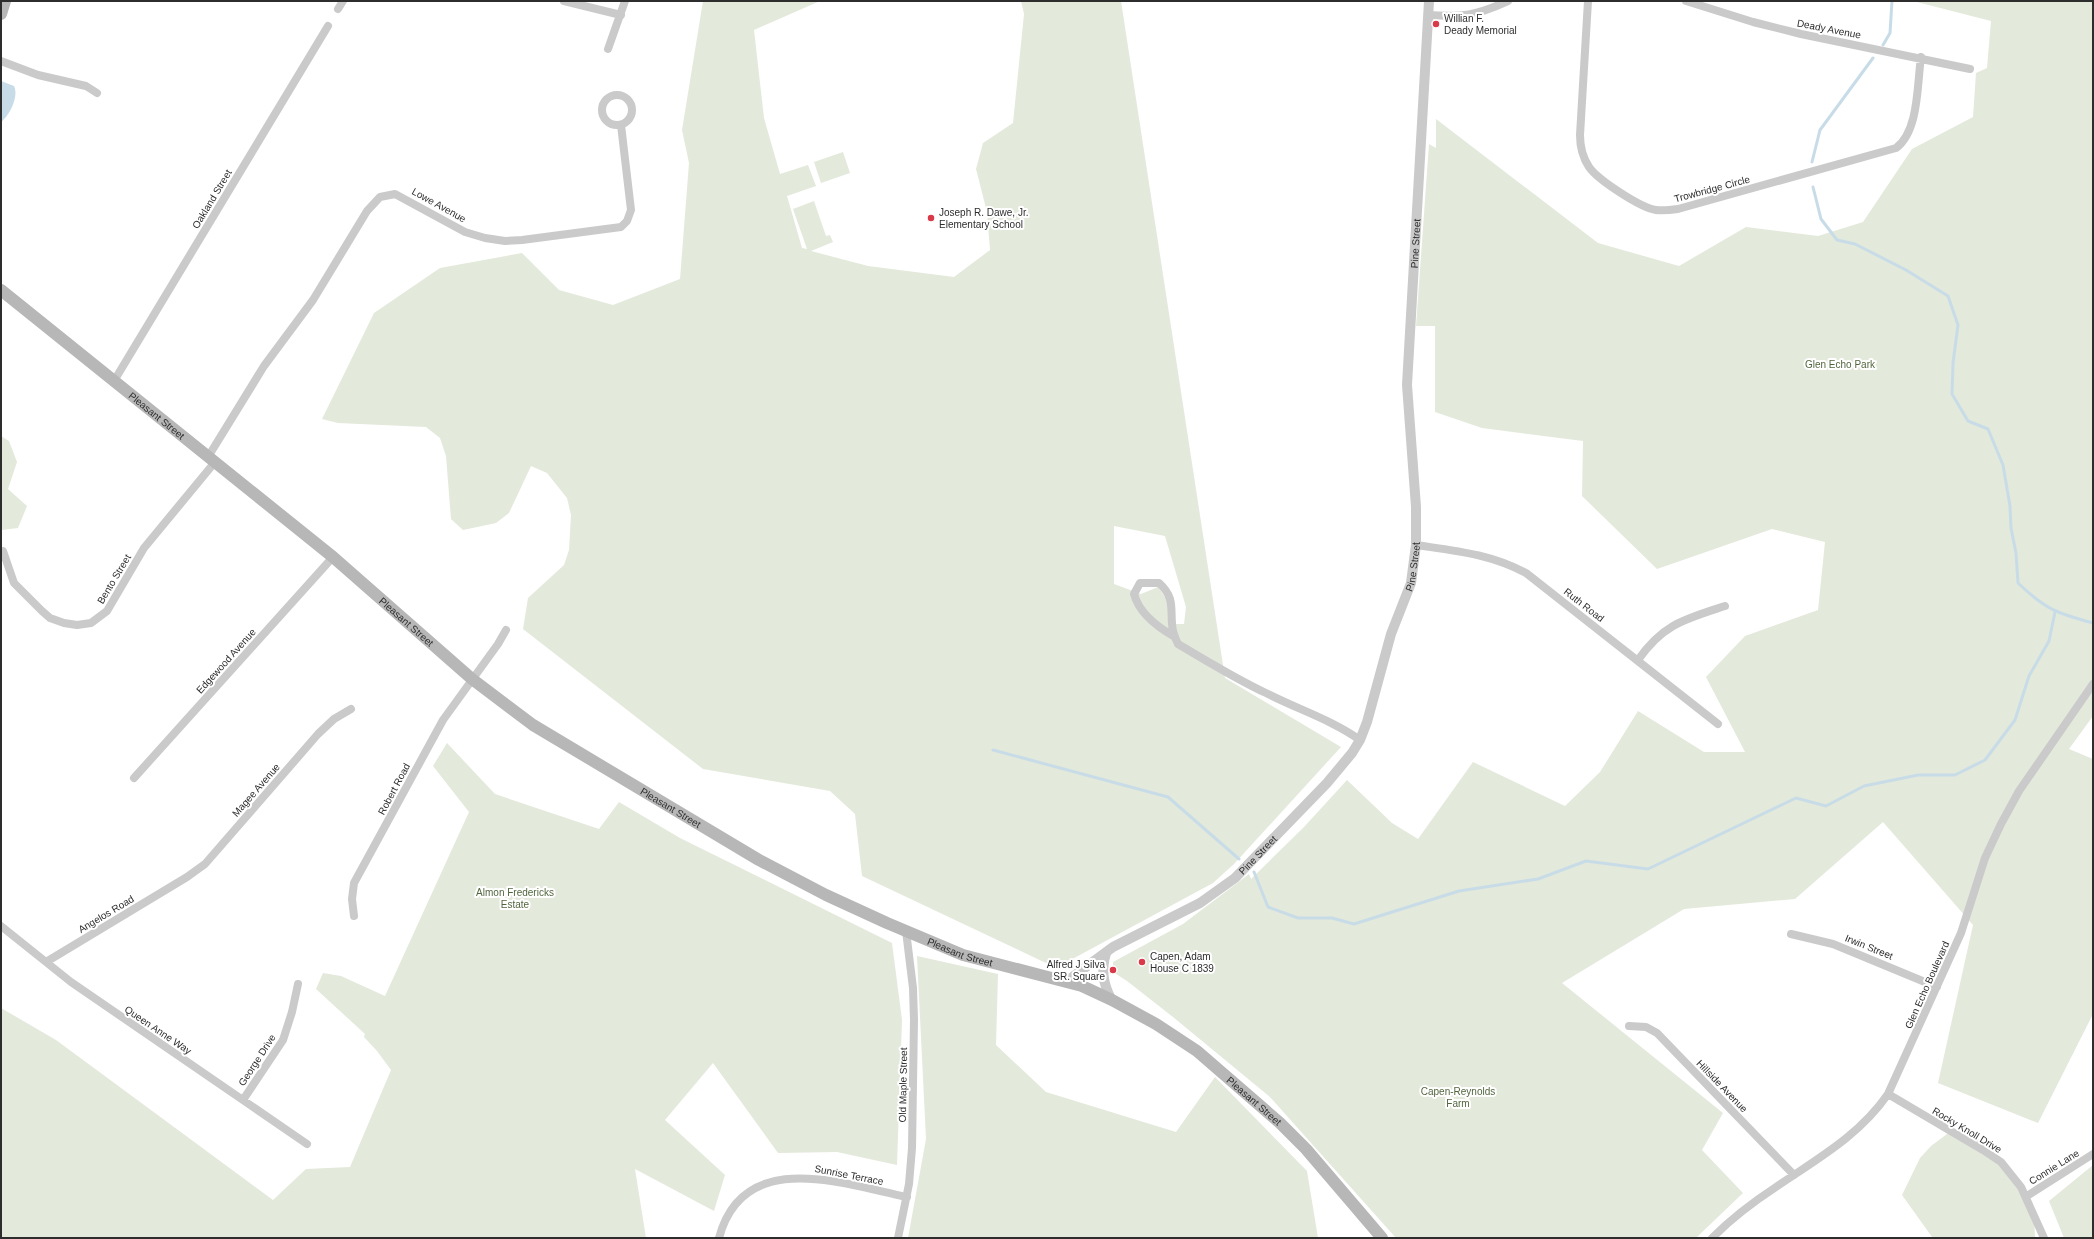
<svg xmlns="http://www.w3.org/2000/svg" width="2094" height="1239" font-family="Helvetica,sans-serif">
	<rect width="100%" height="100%" fill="#fff"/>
	<path fill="#e3e9db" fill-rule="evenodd" d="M 703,1 L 820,1 L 754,30 L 764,118 L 780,174 L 808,165 L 816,186 L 787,196 L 802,248 L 807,249 L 793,209 L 814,201 L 826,236 L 830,235 L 833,242 L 811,251 L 868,266 L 954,277 L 990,250 L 987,212 L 976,169 L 983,143 L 1013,123 L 1024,14 L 1021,1 L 1121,1 L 1225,678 L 1341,747 L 1234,864 L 1213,883 L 1065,963 L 1048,964 L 862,876 L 855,814 L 830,791 L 703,769 L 523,629 L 528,598 L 564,565 L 569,550 L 571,515 L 567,498 L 547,473 L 531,466 L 509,513 L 496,523 L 463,530 L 451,519 L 446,456 L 440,438 L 426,427 L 338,423 L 322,419 L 374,313 L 440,268 L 522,253 L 559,290 L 613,305 L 680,279 L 689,163 L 682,130 ZM 1114,526 L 1165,536 L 1186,607 L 1184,624 L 1176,624 L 1167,600 L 1158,587 L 1141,594 L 1114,584 Z
		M 1913,1 L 2093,1 L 2093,716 L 2069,749 L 2093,759 L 2093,1014 L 2038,1123 L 1938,1083 L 1973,925 L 1883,822 L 1795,899 L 1684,909 L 1562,983 L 1723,1113 L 1702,1150 L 1743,1193 L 1696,1238 L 1396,1238 L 1270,1097 L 1173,1017 L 1127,981 L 1113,972 L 1113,962 L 1183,924 L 1249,874 L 1251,879 L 1304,827 L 1347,780 L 1392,823 L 1418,839 L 1473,762 L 1565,806 L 1600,772 L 1638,711 L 1704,752 L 1745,752 L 1706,677 L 1745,636 L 1818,610 L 1825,542 L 1772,529 L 1657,569 L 1582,496 L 1583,441 L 1482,428 L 1435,412 L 1435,326 L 1416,326 L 1429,144 L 1436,148 L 1436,119 L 1598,243 L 1679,266 L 1746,227 L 1818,236 L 1863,222 L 1912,149 L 1973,117 L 1976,73 L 1987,68 L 1991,21 Z
		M 843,152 L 850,173 L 821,183 L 814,162 Z
		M 1,436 L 9,441 L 17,462 L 8,489 L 27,506 L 18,528 L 2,530 Z
		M 447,743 L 495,794 L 599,829 L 619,802 L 680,838 L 892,943 L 902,1020 L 897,1165 L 837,1152 L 778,1153 L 713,1063 L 665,1120 L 725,1175 L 714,1211 L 635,1169 L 646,1238 L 1,1238 L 1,1008 L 56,1040 L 273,1200 L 306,1169 L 350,1167 L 391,1070 L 377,1051 L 364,1037 L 365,1034 L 316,989 L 323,973 L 341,976 L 385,996 L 469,812 L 433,766 Z
		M 917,956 L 998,974 L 996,1045 L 1046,1092 L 1176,1132 L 1215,1077 L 1307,1171 L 1318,1238 L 908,1238 L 926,1139 Z
		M 1951,1131 L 1969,1131 L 1976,1135 L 2019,1188 L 2034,1213 L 2035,1238 L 1932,1237 L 1902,1195 L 1920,1158 L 1931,1146 Z
		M 2093,1165 L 2093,1238 L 2064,1238 L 2049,1201 Z"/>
	<path fill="#c8dce8" d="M 1,81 L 14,86 C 19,96 10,115 1,122 Z"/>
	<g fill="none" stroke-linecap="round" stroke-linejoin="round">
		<path stroke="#c8dce8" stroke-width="3" d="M 1883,45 L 1890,33 L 1892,1
			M 1812,162 L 1820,130 L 1873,58
			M 1813,187 L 1821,219 L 1837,240 L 1855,244 L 1906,270 L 1948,296 L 1958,325 L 1953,363 L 1952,394 L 1968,421 L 1988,429 L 2003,465 L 2010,506 L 2011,528 L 2016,553 L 2018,583 C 2046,610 2057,613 2093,623
			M 993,750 L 1168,797 L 1239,859
			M 1254,872 L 1268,907 L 1298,918 L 1332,918 L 1354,924 L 1459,891 L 1538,879 L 1586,861 L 1648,869 L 1796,798 L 1826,806 L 1864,786 L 1918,775 L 1955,775 L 1985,760 L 2015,720 L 2029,676 L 2049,641 L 2055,612"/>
		<path stroke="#cacaca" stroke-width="8" d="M 564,1 L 621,15
			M 1588,1 L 1580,135 C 1580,147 1583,158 1589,167 C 1598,180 1641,208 1656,210 C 1663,211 1671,210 1678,209 L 1896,148 C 1919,131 1917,85 1921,57
			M 1686,1 L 1753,22 L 1801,34 L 1970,69
			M 338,9 L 343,1
			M 1428,15 C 1463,17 1475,16 1508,1
			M 608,49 L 625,1
			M 1,61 L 38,75 L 86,86 L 97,93
			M602 110a15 15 0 1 1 30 0a15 15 0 1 1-30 0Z
			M 114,381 L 328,26
			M 208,457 L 264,366 L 313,300 L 367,211 L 380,197 L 395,194 L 465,232 L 485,238 L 505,241 L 522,240 L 621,227 L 627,221 L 631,210 L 621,125
			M 1416,545 C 1457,551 1490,554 1526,573 L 1718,724
			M 3,551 L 14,583 L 42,611 L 50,618 L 64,623 L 77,625 L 91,623 L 107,611 L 144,548 L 215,462
			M 1175,637 C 1159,628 1139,613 1134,594 L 1140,583 L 1159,583 C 1177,599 1169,612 1173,631 C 1174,635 1176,640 1178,644 C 1207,661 1236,679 1266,693 C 1297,709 1332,720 1360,740
			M 1638,660 C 1663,624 1685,619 1725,606
			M 134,778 L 333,557
			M 354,916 L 352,899 L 354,883 L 443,720 L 498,644 L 506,630
			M 1,926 L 71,982 L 307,1144
			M 1791,934 L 1833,944 L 1937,987
			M 46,962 L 187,877 L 205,864 L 318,734 L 334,719 L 351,709
			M 1629,1026 L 1646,1027 L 1657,1033 L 1794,1175
			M 1888,1094 L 1983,1150 L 2001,1162 L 2021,1187 L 2044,1238
			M 243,1100 L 283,1040 L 292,1012 L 298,984
			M 2027,1196 L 2093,1154
			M 719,1238 C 743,1147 843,1184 907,1197
			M 898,1238 L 909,1184 L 912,1148 L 914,1020 L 913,988 L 906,931
			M 1712,1238 C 1731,1219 1753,1202 1776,1187 C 1817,1159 1859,1136 1888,1094 L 1961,933 L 1985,858 L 2001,824 L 2019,791 L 2093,684"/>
		<g stroke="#cacaca" stroke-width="10">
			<path d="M 1106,953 C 1101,970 1103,983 1111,999"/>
			<path id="s1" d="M 1067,981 L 1113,947 L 1200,903 L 1235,878 L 1327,783 L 1352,753 L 1360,740 L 1367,722 L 1391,634 L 1411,583 L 1416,545 L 1416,507 L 1407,385 L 1429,1"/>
		</g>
		<g stroke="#b7b7b7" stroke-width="12">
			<path d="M 1,14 L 5,1"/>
			<path id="s2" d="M 1,290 L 333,557 L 472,679 L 533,725 L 759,860 L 826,895 L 887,923 L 963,955 L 1082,986 L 1112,1000 L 1156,1024 L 1197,1051 L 1280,1123 L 1306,1149 L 1382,1238"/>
		</g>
	</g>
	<g fill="#d93948" stroke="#fff" stroke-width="1.5">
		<circle cx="1436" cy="24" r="4"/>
		<circle cx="931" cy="218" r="4"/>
		<circle cx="1142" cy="962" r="4"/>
		<circle cx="1113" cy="970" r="4"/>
	</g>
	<g text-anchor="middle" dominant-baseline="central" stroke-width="4" stroke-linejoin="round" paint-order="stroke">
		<g font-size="10" fill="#2d2d2d" stroke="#fff" text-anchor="start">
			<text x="1444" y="18">Willian F.<tspan x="1444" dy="12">Deady Memorial</tspan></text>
			<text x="939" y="212">Joseph R. Dawe, Jr.<tspan x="939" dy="12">Elementary School</tspan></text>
			<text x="1150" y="956">Capen, Adam<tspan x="1150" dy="12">House C 1839</tspan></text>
			<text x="1105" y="964" text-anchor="end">Alfred J Silva<tspan x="1105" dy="12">SR. Square</tspan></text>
		</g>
		<g font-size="10" fill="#2d2d2d" stroke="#fff">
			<text transform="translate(1829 29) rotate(11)">Deady Avenue</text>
			<text transform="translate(1712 189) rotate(-15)">Trowbridge Circle</text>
			<text transform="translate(212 199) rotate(-59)">Oakland Street</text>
			<text transform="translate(439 205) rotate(29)">Lowe Avenue</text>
			<text stroke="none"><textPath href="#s1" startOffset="890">Pine Street</textPath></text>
			<text stroke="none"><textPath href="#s2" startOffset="200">Pleasant Street</textPath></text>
			<text stroke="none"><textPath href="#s1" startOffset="566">Pine Street</textPath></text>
			<text transform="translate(114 579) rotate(-59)">Bento Street</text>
			<text transform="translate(1584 605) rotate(38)">Ruth Road</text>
			<text stroke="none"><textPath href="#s2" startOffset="524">Pleasant Street</textPath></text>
			<text transform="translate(226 661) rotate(-48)">Edgewood Avenue</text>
			<text transform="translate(394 789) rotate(-62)">Robert Road</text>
			<text transform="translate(256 790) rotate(-49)">Magee Avenue</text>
			<text stroke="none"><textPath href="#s2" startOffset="848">Pleasant Street</textPath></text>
			<text stroke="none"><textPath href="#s1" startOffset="230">Pine Street</textPath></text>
			<text transform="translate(106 914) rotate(-31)">Angelos Road</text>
			<text transform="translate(1869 947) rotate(22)">Irwin Street</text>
			<text stroke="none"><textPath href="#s2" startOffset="1172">Pleasant Street</textPath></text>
			<text transform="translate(1927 985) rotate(-66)">Glen Echo Boulevard</text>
			<text transform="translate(158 1030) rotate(34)">Queen Anne Way</text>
			<text transform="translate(257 1060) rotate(-57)">George Drive</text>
			<text transform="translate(903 1085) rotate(-89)">Old Maple Street</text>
			<text transform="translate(1722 1086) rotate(46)">Hillside Avenue</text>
			<text stroke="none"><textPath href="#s2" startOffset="1507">Pleasant Street</textPath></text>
			<text transform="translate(1967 1130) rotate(31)">Rocky Knoll Drive</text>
			<text transform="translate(2054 1167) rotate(-32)">Connie Lane</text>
			<text transform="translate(849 1175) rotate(11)">Sunrise Terrace</text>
		</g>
		<g font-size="10" fill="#51653d" stroke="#fff">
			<text x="1840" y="364">Glen Echo Park</text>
			<text x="515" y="892">Almon Fredericks<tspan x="515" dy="12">Estate</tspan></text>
			<text x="1458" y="1091">Capen-Reynolds<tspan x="1458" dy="12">Farm</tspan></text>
		</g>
	</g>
	<rect width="2094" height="1239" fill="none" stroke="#2d2d2d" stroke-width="4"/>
</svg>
